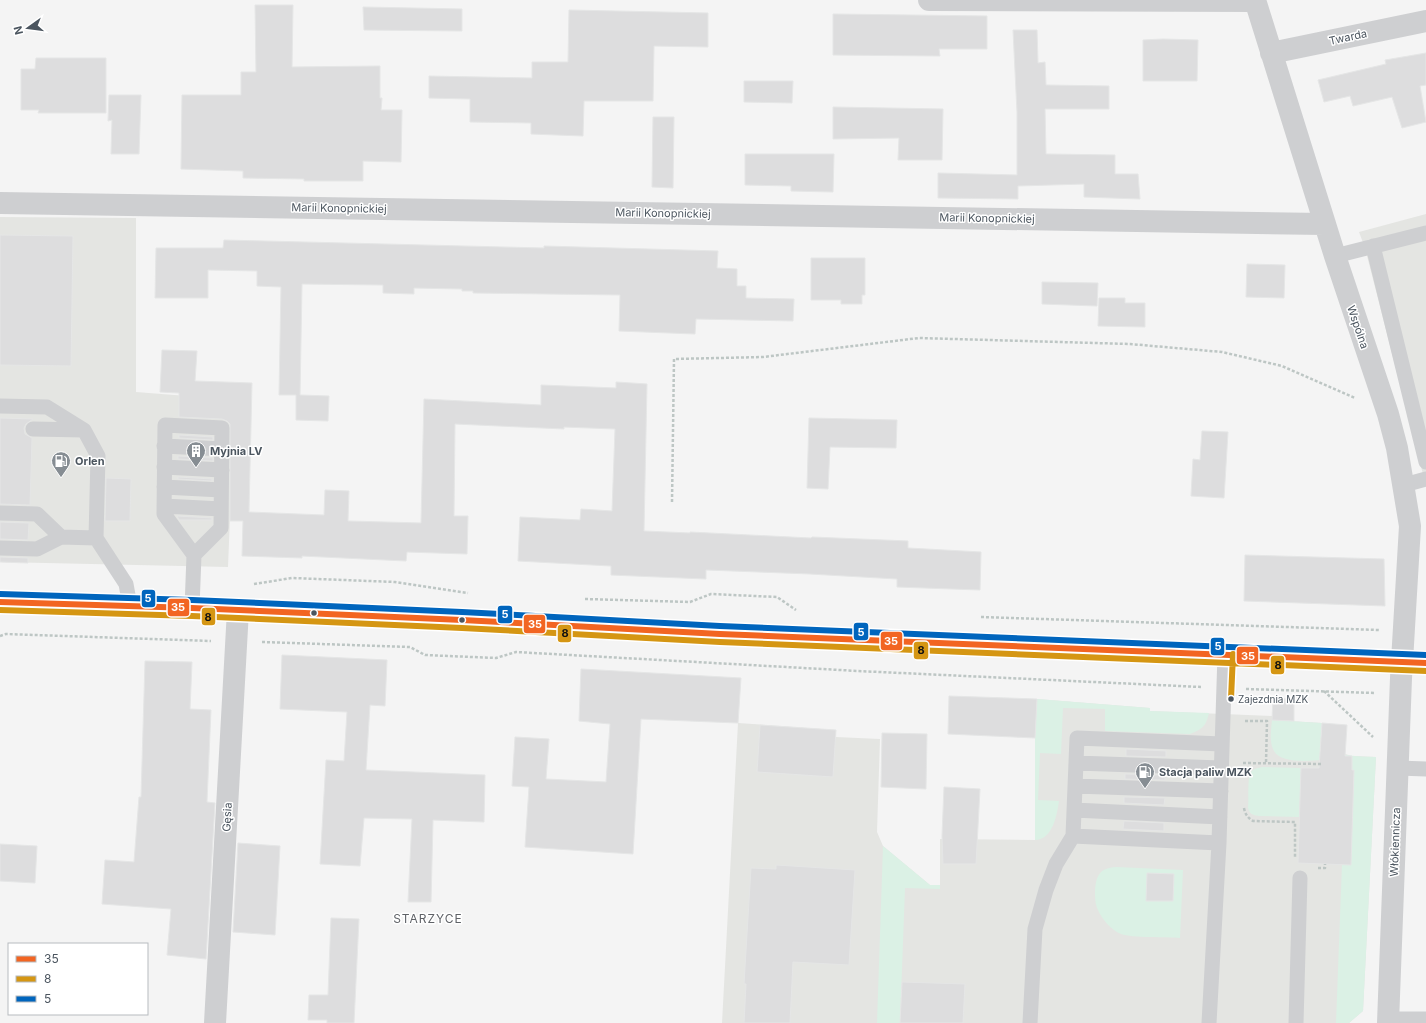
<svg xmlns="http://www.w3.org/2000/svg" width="1426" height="1023" font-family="Inter,sans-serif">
	<rect width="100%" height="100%" fill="#f4f4f4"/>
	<path fill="#e4e5e2" d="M 1426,214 L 1426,486 L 1365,248 L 1359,232 Z
		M 0,217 L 136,218 L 136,392 L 187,396 L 234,417 L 228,567 L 0,562 Z
		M 1037,699 L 1150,708 L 1150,711 L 1272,716 L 1272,720 L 1322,723 L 1320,752 L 1345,754 L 1352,756 L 1376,757 L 1363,1011 L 1349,1023 L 722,1023 L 738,723 L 836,730 L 836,737 L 880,739 L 877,832 L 883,846 L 930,885 L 940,885 L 940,839 L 1035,840 L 1035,739 Z"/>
	<path fill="#dbf1e5" d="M 1037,699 L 1150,708 L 1150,711 L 1209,713 C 1206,726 1203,729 1190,734 L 1105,731 L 1105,709 L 1063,708 L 1061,754 L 1040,753 L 1038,800 L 1059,801 C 1057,814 1053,840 1035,840 L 1035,739 Z
		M 1272,720 L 1322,723 L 1320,752 C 1339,754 1357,757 1376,757 L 1363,1011 L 1349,1023 L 1336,1023 L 1342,864 L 1351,864 L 1354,770 L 1352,770 L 1352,757 C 1335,757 1284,769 1274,751 C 1269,743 1271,730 1272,720 Z
		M 1263,767 L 1301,768 L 1299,817 L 1259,816 C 1252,815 1250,814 1248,808 C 1249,800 1247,778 1251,772 C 1254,768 1258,768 1263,767 Z
		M 883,846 L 930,885 L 940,885 L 940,889 L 905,888 L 900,1023 L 877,1023 Z
		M 1116,867 L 1183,870 L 1180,938 C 1167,937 1132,938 1121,934 C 1111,930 1102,919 1098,910 C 1095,904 1095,897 1095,891 C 1096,875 1100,868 1116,867 Z"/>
	<path fill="#ddddde" stroke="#e5e6e6" d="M 255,5 L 293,5 L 292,67 L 380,66 L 380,98 L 382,98 L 381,110 L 402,110 L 401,162 L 363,161 L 363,181 L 304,181 L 304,179 L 243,178 L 243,171 L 181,169 L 182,95 L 241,95 L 241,72 L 256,72 Z
		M 363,7 L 462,9 L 462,31 L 364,30 Z
		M 569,10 L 708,13 L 708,47 L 654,46 L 653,101 L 584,101 L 583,136 L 531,134 L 531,123 L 470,122 L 470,99 L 429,98 L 429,76 L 532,78 L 532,62 L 568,62 Z
		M 833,14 L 987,16 L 987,49 L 939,49 L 940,56 L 833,55 Z
		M 1013,30 L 1037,30 L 1038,63 L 1045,62 L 1046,85 L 1109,86 L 1109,109 L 1045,109 L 1046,154 L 1115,155 L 1115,174 L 1138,174 L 1140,199 L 1084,197 L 1084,184 L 1018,186 L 1018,199 L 938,198 L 938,173 L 1017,175 L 1017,112 Z
		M 1163,39 L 1198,40 L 1197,81 L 1143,81 L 1143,40 Z
		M 1426,53 L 1426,85 L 1420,86 L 1426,122 L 1402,128 L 1392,97 L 1353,106 L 1350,96 L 1324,102 L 1318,80 L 1386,64 L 1385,60 Z
		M 36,58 L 106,58 L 106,113 L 38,113 L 39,110 L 21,110 L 21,69 L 35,69 Z
		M 744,81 L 793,81 L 792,103 L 744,102 Z
		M 109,95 L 141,95 L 139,154 L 111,154 L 112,120 L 108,121 Z
		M 833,107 L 943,109 L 942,160 L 898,160 L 899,138 L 833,139 Z
		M 653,117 L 674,117 L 673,188 L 652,187 Z
		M 745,154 L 834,154 L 833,192 L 791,191 L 791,186 L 745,185 Z
		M 0,235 L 73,236 L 71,366 L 0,365 Z
		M 224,240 L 544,248 L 544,246 L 718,251 L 717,268 L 737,269 L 737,286 L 746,286 L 746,298 L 794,299 L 793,321 L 696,319 L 695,334 L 619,331 L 620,295 L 473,293 L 473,291 L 462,291 L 462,289 L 414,288 L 414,294 L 383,293 L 383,285 L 302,284 L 300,395 L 329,396 L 328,421 L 296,420 L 296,395 L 279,395 L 281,287 L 257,286 L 257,271 L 208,270 L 208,298 L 155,298 L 156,248 L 223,248 Z
		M 811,258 L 865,258 L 865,295 L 862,295 L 862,304 L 841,304 L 841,300 L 811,300 Z
		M 1247,264 L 1285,265 L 1284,298 L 1246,297 Z
		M 1042,282 L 1098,283 L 1097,306 L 1042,304 Z
		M 1099,298 L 1125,298 L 1125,303 L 1145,303 L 1145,327 L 1098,326 Z
		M 162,350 L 197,351 L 195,381 L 252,383 L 249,512 L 324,515 L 325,490 L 349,491 L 348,521 L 421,523 L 424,399 L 541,405 L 541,385 L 616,388 L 616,382 L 647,384 L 644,531 L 690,533 L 690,532 L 811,538 L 812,537 L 908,541 L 908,548 L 981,552 L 980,590 L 897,587 L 897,579 L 810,574 L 706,570 L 706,579 L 611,575 L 611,566 L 518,561 L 520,517 L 580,520 L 581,509 L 612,511 L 615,429 L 564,427 L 564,429 L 455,424 L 454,516 L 468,516 L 467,554 L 407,552 L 406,561 L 302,556 L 302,558 L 242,556 L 243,521 L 230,521 L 230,424 L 227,421 L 222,419 L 179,417 L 179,393 L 160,392 Z
		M 0,418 L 33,419 L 26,424 L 24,428 L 25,434 L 32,438 L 30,505 L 0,504 Z
		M 809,418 L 897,420 L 896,448 L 830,447 L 828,489 L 807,488 Z
		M 1202,431 L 1228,432 L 1224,498 L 1191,496 L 1193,459 L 1200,460 Z
		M 179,435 L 213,437 L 213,440 L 179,438 Z
		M 178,456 L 213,458 L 213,461 L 178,459 Z
		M 178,477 L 212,479 L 212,481 L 178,479 Z
		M 106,478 L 131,479 L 130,521 L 105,521 Z
		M 177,516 L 212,518 L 212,520 L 179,520 Z
		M 0,522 L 29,523 L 28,540 L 0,539 Z
		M 1245,555 L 1384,559 L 1385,606 L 1244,601 Z
		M 0,557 L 28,558 L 28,563 L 0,562 Z
		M 282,655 L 387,660 L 385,706 L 370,705 L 366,770 L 485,775 L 484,822 L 433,820 L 431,902 L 408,902 L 412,819 L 364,818 L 360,866 L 320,864 L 326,760 L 344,761 L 347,712 L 280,709 Z
		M 145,661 L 192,662 L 190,709 L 211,710 L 207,802 L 215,803 L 206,959 L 167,955 L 171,909 L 102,904 L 105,860 L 134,862 L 139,797 L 141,797 Z
		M 581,669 L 741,678 L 738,723 L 641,719 L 633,854 L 525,847 L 529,787 L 512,786 L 515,737 L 549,739 L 546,779 L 606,782 L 610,724 L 579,721 Z
		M 949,696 L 1037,699 L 1035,738 L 948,734 Z
		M 1273,698 L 1294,699 L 1294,721 L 1272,720 Z
		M 1322,723 L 1347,725 L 1345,756 L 1352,756 L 1352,770 L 1354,770 L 1351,865 L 1298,863 L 1301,768 L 1319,768 Z
		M 760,725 L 836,730 L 833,777 L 757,772 Z
		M 882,733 L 927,734 L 926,789 L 881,787 Z
		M 1126,749 L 1166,751 L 1166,757 L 1126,756 Z
		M 1125,774 L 1165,775 L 1165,780 L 1125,779 Z
		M 944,787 L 980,789 L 976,864 L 943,864 L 942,836 Z
		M 1124,797 L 1165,798 L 1164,805 L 1124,803 Z
		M 1124,821 L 1164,823 L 1164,831 L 1123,829 Z
		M 238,843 L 280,846 L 275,935 L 233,932 Z
		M 0,844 L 37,846 L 35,883 L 0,881 Z
		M 776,865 L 855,870 L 849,965 L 793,962 L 790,1023 L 744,1023 L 746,984 L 744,984 L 751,868 L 776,869 Z
		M 1147,873 L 1174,874 L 1173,901 L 1146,901 Z
		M 331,918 L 359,919 L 354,1023 L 327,1023 L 327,1020 L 308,1020 L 309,995 L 328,995 Z
		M 902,982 L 965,984 L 963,1023 L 900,1023 Z"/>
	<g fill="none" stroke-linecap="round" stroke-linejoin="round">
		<path stroke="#bdc6c4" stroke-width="2.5" stroke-dasharray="3 2" stroke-linecap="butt" d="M 672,502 L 674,359 L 763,357 L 919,338 L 1130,344 L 1222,352 L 1282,366 L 1355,398
			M 254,584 L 292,578 L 395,582 L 468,593
			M 585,599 L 690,602 L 711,594 L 777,597 L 796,610
			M 981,617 L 1379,630
			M 0,636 L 6,634 L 211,641
			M 262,642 L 410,647 L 425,655 L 496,658 L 516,652 L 858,671 L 1201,687
			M 1246,689 L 1375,693
			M 1324,691 L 1373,737
			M 1245,721 L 1267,721 L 1266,763
			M 1243,763 L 1321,764
			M 1244,808 C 1245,814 1248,818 1253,821 L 1295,822 L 1295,858
			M 1318,868 L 1325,868 L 1325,864"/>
		<path stroke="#cecfd1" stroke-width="15" d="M 1373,246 L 1426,462
			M 1335,256 L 1426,233
			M 0,406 L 47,407 L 84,430 L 98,456 L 96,538
			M 33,429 L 83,430
			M 164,446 L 222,449
			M 164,467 L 222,470
			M 1404,485 L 1426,479
			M 164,487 L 221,490
			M 164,506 L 221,509
			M 0,513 L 37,514 L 61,537 L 96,538 L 126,584 L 130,606
			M 0,548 L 37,549 L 61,537
			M 192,608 L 194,555 L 164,514 L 165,425 L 222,428 L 221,528 L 194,555
			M 1076,763 L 1221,768
			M 1398,768 L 1426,769
			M 1075,786 L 1221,791
			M 1074,810 L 1220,817
			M 1073,836 L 1219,843
			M 1388,1019 L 1426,1019
			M 1030,1023 L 1035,929 L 1046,890 L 1056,864 L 1073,836 L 1077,738 L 1222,744
			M 1209,1023 L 1219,843 L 1225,654
			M 1296,1023 L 1300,878"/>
		<path stroke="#cecfd1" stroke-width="22" d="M 929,0 L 1255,1
			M 1255,0 L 1335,256 L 1388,414 L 1397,448 L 1410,526 L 1401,678 L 1388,1023
			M 1271,53 L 1426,21
			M 0,203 L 1325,224
			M 215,1023 L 238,610"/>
		<path stroke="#ced0d3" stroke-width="22" d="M 0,602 L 192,608 L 462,620 L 720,634 L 1426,663"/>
		<g stroke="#fff" stroke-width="9">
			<path id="bus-1" d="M 0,602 L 192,608 L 462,620 L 720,634 L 1426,663"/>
		</g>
		<g stroke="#fff" stroke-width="9">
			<path id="bus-2" d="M 0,610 L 192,616 L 462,628 L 720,642 L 1426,671
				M 1231,699 L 1233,654"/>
		</g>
		<g stroke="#fff" stroke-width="9">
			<path id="bus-3" d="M 0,594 L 192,600 L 462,612 L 720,626 L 1426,655"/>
		</g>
		<use href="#bus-1" stroke="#f26522" stroke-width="6"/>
		<use href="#bus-2" stroke="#d59613" stroke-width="6"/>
		<use href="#bus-3" stroke="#0065bd" stroke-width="6"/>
	</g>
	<defs>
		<g id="building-pin" transform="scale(1)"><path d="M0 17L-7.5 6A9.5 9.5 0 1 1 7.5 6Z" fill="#868d93" stroke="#fff"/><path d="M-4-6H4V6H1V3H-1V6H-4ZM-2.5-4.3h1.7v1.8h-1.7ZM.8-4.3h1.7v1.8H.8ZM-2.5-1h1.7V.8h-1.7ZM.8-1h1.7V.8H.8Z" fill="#fff"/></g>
		<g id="fuel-pin" transform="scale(1)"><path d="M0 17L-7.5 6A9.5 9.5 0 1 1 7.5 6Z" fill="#868d93" stroke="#fff"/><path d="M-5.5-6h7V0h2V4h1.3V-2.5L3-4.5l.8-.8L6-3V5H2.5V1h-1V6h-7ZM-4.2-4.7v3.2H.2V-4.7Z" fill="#fff"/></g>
	</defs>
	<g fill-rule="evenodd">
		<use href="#building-pin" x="196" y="451"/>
		<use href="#fuel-pin" x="61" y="461"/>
		<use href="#fuel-pin" x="1145" y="772"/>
	</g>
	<g fill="#4b555f" stroke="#fff" stroke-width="1.5">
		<circle cx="314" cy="613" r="3.5"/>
		<circle cx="462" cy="620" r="3.5"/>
		<circle cx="1231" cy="699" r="3.5"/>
	</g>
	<g text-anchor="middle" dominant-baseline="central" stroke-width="3" stroke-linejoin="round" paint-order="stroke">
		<g font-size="10" fill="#4b555f" stroke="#fff" text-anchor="start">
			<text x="1238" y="699">Zajezdnia MZK</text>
		</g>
		<g font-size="11" fill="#4b555f" stroke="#fff">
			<text transform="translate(1348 37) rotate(-12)">Twarda</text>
			<text transform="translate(339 208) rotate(1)">Marii Konopnickiej</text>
			<text transform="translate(663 213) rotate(1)">Marii Konopnickiej</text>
			<text transform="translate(987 218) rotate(1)">Marii Konopnickiej</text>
			<text transform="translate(1358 327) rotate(71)">Wspólna</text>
			<text transform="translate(227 817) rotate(-87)">Gęsia</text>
			<text transform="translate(1395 842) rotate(-88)">Włókiennicza</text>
		</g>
		<g font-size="11" font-weight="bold" fill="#4b555f" stroke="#fff" text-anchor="start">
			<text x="210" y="451">Myjnia LV</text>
			<text x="75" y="461">Orlen</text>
			<text x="1159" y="772">Stacja paliw MZK</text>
		</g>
		<g font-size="12" letter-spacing="1" fill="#5f6267" stroke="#fff">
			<text x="428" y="918">STARZYCE</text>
		</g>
	</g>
	<g stroke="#fff" stroke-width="1.5">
		<rect x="141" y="589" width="15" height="19" rx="4" fill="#0065bd"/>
		<rect x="167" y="598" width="23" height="19" rx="4" fill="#f26522"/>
		<rect x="497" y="605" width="16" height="19" rx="4" fill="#0065bd"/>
		<rect x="201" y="607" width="15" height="19" rx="4" fill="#d59613"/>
		<rect x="523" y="614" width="23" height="20" rx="4" fill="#f26522"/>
		<rect x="853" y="622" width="16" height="19" rx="4" fill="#0065bd"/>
		<rect x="557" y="624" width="15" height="19" rx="4" fill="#d59613"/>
		<rect x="880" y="631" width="23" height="20" rx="4" fill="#f26522"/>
		<rect x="1210" y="637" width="15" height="19" rx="4" fill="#0065bd"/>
		<rect x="913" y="641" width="16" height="19" rx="4" fill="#d59613"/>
		<rect x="1236" y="646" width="23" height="19" rx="4" fill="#f26522"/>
		<rect x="1270" y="655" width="15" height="20" rx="4" fill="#d59613"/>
	</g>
	<g font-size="11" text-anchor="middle" font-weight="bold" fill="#fff">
		<text x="148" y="602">5</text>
		<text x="178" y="611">35</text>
		<text x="505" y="618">5</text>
		<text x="535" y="628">35</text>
		<text x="861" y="636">5</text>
		<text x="891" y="645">35</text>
		<text x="1218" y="650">5</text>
		<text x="1248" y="660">35</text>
	</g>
	<g font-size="11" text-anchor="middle" font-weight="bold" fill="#111">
		<text x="208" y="621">8</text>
		<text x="565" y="637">8</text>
		<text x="921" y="654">8</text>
		<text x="1278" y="669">8</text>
	</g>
	<rect x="8" y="943" width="140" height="72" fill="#ffffff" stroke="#b7bbbf"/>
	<rect x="16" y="956" width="20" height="6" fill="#f26522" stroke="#b7bbbf"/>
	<text x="44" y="963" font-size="12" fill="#4b555f">35</text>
	<rect x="16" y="976" width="20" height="6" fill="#d59613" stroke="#b7bbbf"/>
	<text x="44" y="983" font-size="12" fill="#4b555f">8</text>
	<rect x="16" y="996" width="20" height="6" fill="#0065bd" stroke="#b7bbbf"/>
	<text x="44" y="1003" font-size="12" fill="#4b555f">5</text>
	<g transform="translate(28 28) rotate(256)" stroke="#ffffff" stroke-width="3" paint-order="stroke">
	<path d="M0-3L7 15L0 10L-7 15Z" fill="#4b555f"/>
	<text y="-6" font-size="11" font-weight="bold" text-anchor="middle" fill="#4b555f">N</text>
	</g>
</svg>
